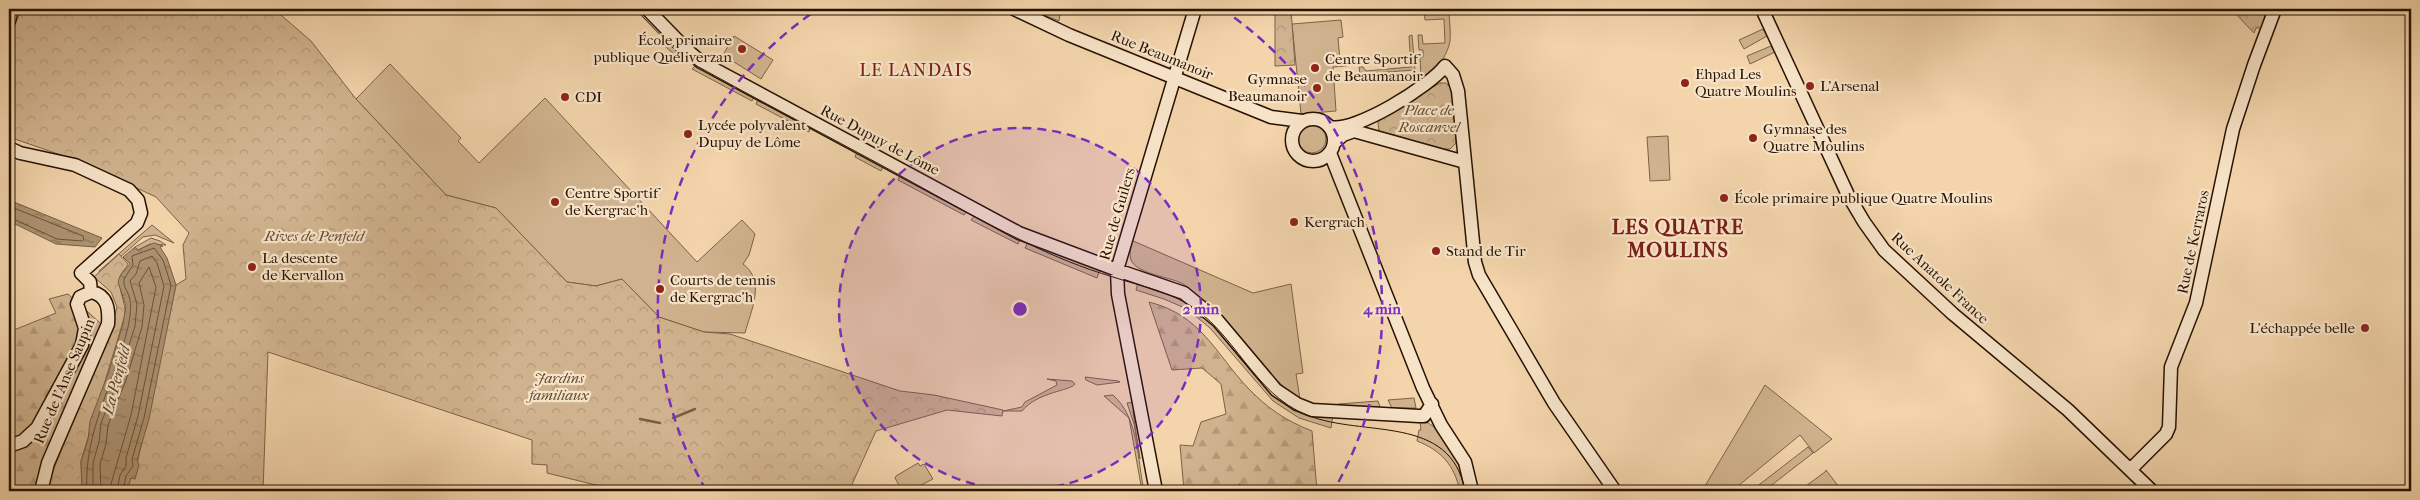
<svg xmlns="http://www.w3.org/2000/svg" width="2420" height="500" font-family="'IM FELL French Canon',serif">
	<defs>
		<pattern id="forest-firs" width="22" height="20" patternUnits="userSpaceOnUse" patternTransform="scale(1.25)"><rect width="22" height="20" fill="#d0b38e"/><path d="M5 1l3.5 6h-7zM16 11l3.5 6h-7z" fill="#b29979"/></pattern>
		<pattern id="park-crowns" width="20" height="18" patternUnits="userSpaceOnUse" patternTransform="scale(1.25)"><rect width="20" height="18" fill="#d0b38e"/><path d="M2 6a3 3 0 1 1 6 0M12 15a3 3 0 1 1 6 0" fill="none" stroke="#b29979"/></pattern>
		<pattern id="water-ripples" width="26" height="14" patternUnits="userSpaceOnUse" patternTransform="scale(1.25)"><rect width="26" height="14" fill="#ad9271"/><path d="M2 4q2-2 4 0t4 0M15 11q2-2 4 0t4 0" fill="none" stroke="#8d765a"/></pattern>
	</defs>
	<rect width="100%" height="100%" fill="#f3d4ab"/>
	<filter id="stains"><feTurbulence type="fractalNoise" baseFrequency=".004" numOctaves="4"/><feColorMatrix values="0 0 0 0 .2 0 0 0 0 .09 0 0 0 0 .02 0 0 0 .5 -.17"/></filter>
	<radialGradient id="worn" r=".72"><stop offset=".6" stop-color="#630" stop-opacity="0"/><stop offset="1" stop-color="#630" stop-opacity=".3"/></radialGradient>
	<path fill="#d0b38e" stroke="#7b6247" d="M 1424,9 L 1449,9 C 1449,19 1451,31 1450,41 C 1448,54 1435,75 1421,77 L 1420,57 L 1423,57 L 1423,50 L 1419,50 L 1418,35 L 1422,35 L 1423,44 L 1445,43 L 1444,19 L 1425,20 Z
		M 1341,20 L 1343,37 L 1338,38 L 1340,60 L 1347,60 L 1347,66 L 1333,67 L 1336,111 L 1301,114 L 1292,24 Z
		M 1763,29 L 1767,36 L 1744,49 L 1739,40 Z
		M 667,33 L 687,58 L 684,63 L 659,41 Z
		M 1412,35 L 1415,70 L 1360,74 L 1359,67 L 1363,67 L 1366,71 L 1411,67 L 1409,36 Z
		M 734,36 L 773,60 L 761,79 L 723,55 Z
		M 1771,46 L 1775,52 L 1750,64 L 1747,56 Z
		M 390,64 L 461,138 L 458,141 L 479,163 L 545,98 L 697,262 L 742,220 L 755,234 L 749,255 L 743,264 C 766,281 751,310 745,333 L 704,332 L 659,317 L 622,279 L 596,286 L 567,282 L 496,208 L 446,195 L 356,99 Z
		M 696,65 L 756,93 L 752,101 L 692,69 Z
		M 760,95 L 810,127 L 809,132 L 756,104 Z
		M1298 139a14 14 0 1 1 28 0a14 14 0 1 1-28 0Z
		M 1668,136 L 1670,180 L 1650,181 L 1647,137 Z
		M 857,152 L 884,164 L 881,171 L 855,157 Z
		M 901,173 L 967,211 L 964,215 L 898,180 Z
		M 975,215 L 1020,239 L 1018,244 L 971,220 Z
		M 152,225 L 174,243 L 155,235 L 143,237 L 101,274 L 99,271 Z
		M 151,238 L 160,241 L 166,245 L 150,244 L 138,250 L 135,247 Z
		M 1131,240 L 1253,293 L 1291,284 L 1303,373 L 1296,374 L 1300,399 C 1256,370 1233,322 1191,290 C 1187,287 1183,283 1179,282 C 1167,277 1136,273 1131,260 C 1129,255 1131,246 1131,240 Z
		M 1028,242 L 1100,269 L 1097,278 L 1025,248 Z
		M 1139,279 L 1199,306 L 1269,386 L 1333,414 L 1331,428 L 1299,418 L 1273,401 L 1210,328 L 1187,309 L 1164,299 L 1136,290 Z
		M 1085,377 L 1118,381 L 1120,382 L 1097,385 L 1086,380 Z
		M 1047,379 L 1072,381 L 1075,384 C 1070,391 1037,392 1022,411 L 1003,411 L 1022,407 L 1025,402 L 1057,385 L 1056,381 Z
		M 1765,385 L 1832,439 L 1814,453 L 1800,435 L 1732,491 L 1727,487 L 1721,491 L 1702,491 Z
		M 1113,395 C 1139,418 1137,459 1144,491 L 1142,491 L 1129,418 L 1104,396 Z
		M 1414,398 L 1416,408 L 1392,408 L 1388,400 Z
		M 1378,401 L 1380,407 L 1339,406 L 1338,404 Z
		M 1135,402 L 1133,412 L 1140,459 L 1134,424 L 1127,403 Z
		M 1420,420 C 1446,425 1462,470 1469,491 L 1460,491 C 1454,465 1442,451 1417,441 L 1419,430 L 1421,430 Z
		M 1808,447 L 1813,453 L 1764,491 L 1751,491 Z
		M 918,463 L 920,466 L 924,464 L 933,479 L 919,486 L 917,491 L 914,485 L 902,491 L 895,478 L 896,476 Z
		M 1826,470 L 1842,491 L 1799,491 L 1825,472 Z"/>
	<path fill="url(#forest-firs)" stroke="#7b6247" d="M 68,294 L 110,332 L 47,491 L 9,491 L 9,332 L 56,313 L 49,299 Z
		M 1149,302 C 1201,315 1215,353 1248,388 C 1267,408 1286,421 1312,431 L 1317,491 L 1252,491 L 1239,484 L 1234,491 L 1184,491 L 1180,445 L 1193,446 L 1201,422 L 1226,414 L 1221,384 L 1202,368 L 1172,370 Z"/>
	<path fill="url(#park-crowns)" stroke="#7b6247" d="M 22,9 L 274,9 L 311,41 L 356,99 L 446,195 L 496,208 L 567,282 L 596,286 L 622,279 L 659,317 L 704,332 L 730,334 L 900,391 L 934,395 L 1003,410 L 1002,416 L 947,410 L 876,431 L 849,491 L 620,491 L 547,473 L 547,465 L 532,464 L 532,440 L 268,352 L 263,491 L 127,491 L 131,477 L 134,478 L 176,285 L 186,279 L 183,245 L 189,233 L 156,197 L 81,162 L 9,137 L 9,37 Z
		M 1029,9 L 1061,9 L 1059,21 Z
		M 1275,9 L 1291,9 L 1295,65 L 1275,66 Z
		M 2231,9 L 2268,9 L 2262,28 L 2256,28 L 2254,33 Z
		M 1440,83 L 1446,83 L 1453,90 L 1456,143 L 1450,149 L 1444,149 L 1379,131 L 1378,123 L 1381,118 Z
		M 119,254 L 128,264 C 126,269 120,273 120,278 C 118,291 126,302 125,315 L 81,461 L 82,491 L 47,491 L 47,485 L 110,332 L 117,307 L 111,292 L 94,277 Z"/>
	<path fill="url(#water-ripples)" stroke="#775f44" d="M 9,200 L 102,238 L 95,247 L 56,244 L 9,221 Z
		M 154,243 L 163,246 L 160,247 L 167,258 L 176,285 L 149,419 L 137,460 L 139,465 L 135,479 L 131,478 L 127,491 L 82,491 L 81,461 L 88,440 L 90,421 L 108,374 L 123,324 L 126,306 L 118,282 L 120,276 L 130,264 L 123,257 L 135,247 L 138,250 Z"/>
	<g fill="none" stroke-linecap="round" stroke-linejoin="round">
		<path stroke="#6a5238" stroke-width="1" d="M 9,206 L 83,236 L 84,239 L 82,241 L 57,239 L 9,217
			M 87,491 C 83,433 115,382 128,327 C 130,317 132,306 129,296 C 127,290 123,286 124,279 L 133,265 L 132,256 L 154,248 L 163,260 L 171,285 L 144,418 L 132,459 L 133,466 L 126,476 L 123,491
			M 93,491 L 93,463 L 99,442 L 101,423 L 119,378 L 135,326 L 137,304 L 130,281 L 136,274 L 140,261 L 152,256 L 157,263 L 164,286 L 138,416 L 126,458 L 126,466 L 120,475 L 117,491
			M 101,491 L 100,464 L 106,444 L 108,425 L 126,380 L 142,327 L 144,305 L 139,283 L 149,267 L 156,287 L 131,415 L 109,491"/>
		<path stroke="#775f44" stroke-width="2.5" d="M 673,418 L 695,409
			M 640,419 L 660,423"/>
		<g stroke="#261200" stroke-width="15">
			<path id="secondary" d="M 647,9 L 687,50 L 701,62 L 1019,233 L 1117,270 L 1184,293 L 1218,321 L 1276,390 L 1297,404 L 1312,410 L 1419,416 L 1424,416 L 1432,404
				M 1014,9 L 1069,35 L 1271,117 L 1302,121
				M 1762,9 L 1848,195 L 1864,222 L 1884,250 L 1953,314 L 2068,410 L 2152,491
				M 9,21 L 12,9
				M1292 140a21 21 0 1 1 42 0a21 21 0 1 1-42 0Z
				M 1330,127 C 1355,133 1430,86 1445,66 L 1453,75 L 1458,91 L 1475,262 L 1479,275 L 1554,403 L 1615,491
				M 1334,143 L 1343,135 L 1354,131 L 1465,162
				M 9,148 L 20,153 L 75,165 L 129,190 L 138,200 L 141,213 L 137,223 L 81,273 L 90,282 L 91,292
				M 1330,153 L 1423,388 L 1441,425 L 1465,462 L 1472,491
				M 9,446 L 23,441 L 37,428 L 82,345 L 85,328 L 77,304 L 80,297 L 91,292
				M 2131,469 L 2166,434 L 2169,427 L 2171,367 L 2196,303 L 2233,129 L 2254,65 L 2275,9
				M 41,491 L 48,463 L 108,324 C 109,310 108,295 91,292
				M 1156,491 L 1118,294 L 1117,270 L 1195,9"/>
		</g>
		<use href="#secondary" stroke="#f7e3c8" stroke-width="12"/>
		<path stroke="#261200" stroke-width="1" d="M 635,9 L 676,51 L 697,66 C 758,100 820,132 881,165 C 929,191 976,219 1025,242 C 1053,256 1083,268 1113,277 C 1137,285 1163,290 1186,303 C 1235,331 1253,394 1307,415 C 1363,438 1451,413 1465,491"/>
	</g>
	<circle cx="1020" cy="309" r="181" fill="#7b2cbf" fill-opacity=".12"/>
	<g fill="none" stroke="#7b2cbf" stroke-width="2.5" stroke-dasharray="9 6">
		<circle cx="1020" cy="309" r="181"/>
		<path d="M706 490A362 362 0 0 1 818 9M1222 9A362 362 0 0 1 1334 490"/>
	</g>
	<g fill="#8f2418" stroke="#f7e3c8" stroke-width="2">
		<circle cx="742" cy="49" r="5"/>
		<circle cx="1315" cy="68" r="5"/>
		<circle cx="1685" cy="83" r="5"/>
		<circle cx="1810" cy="86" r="5"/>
		<circle cx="1317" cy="88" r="5"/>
		<circle cx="565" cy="97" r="5"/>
		<circle cx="688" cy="134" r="5"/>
		<circle cx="1753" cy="138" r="5"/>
		<circle cx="1724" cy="198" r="5"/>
		<circle cx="555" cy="202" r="5"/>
		<circle cx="1294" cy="222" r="5"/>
		<circle cx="1436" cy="251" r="5"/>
		<circle cx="252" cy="267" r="5"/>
		<circle cx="660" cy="289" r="5"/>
		<circle cx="2365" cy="328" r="5"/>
	</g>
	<g text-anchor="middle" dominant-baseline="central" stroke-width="4.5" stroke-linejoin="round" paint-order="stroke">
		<g font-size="15" fill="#261200" stroke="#f7e3c8" text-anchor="start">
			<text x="732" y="40" text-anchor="end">École primaire<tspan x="732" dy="17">publique Quéliverzan</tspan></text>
			<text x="1325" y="59">Centre Sportif<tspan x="1325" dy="17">de Beaumanoir</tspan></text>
			<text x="1695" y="74">Ehpad Les<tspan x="1695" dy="17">Quatre Moulins</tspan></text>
			<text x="1307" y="79" text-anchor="end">Gymnase<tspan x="1307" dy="17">Beaumanoir</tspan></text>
			<text x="1820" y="86">L'Arsenal</text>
			<text x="575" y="97">CDI</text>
			<text x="698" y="125">Lycée polyvalent<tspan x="698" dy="17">Dupuy de Lôme</tspan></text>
			<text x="1763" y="129">Gymnase des<tspan x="1763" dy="17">Quatre Moulins</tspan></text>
			<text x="565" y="193">Centre Sportif<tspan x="565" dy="17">de Kergrac'h</tspan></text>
			<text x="1734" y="198">École primaire publique Quatre Moulins</text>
			<text x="1304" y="222">Kergrach</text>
			<text x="1446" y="251">Stand de Tir</text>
			<text x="262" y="258">La descente<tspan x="262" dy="17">de Kervallon</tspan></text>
			<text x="670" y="280">Courts de tennis<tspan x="670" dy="17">de Kergrac'h</tspan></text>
			<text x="2355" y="328" text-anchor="end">L'échappée belle</text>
		</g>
		<g font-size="15" fill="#261200" stroke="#f7e3c8">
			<text transform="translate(1162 55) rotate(22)">Rue Beaumanoir</text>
			<text transform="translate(880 140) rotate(28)">Rue Dupuy de Lôme</text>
			<text transform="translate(1117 214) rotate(-74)">Rue de Guilers</text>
			<text transform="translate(2193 242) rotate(-78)">Rue de Kerraros</text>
			<text transform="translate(1940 278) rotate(43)">Rue Anatole France</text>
			<text transform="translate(64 381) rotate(-67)">Rue de l'Anse Saupin</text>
		</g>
		<g font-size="15" font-style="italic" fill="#624a32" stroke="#f7e3c8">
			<text x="1429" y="110">Place de<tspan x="1429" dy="17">Roscanvel</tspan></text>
			<text x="314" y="236">Rives de Penfeld</text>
			<text x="559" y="378">Jardins<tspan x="559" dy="17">familiaux</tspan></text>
		</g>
		<g font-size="16" font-style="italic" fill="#5c452d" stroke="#f7e3c8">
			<text transform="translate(116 380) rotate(-75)">La Penfeld</text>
		</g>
		<g font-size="18" letter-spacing="1" fill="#7a1f14" stroke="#f7e3c8">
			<text x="916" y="70">LE LANDAIS</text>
		</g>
		<g font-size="20" font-weight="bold" letter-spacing="1" fill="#7a1f14" stroke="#f7e3c8">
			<text x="1678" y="227">LES QUATRE<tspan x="1678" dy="23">MOULINS</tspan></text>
		</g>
	</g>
	<circle cx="1020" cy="309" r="8" fill="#7b2cbf" stroke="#f7e3c8" stroke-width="2.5"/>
	<g font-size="15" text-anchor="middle" font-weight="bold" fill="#7b2cbf" stroke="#f7e3c8" stroke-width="4.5" stroke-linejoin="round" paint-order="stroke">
		<text x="1201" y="314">2 min</text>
		<text x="1382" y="314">4 min</text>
	</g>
	<rect width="2420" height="500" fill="none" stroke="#f3d4ab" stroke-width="30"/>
	<rect x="10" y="10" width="2400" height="480" fill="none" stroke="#261200" stroke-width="2.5"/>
	<rect x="15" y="15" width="2390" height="470" fill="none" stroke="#261200"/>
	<rect width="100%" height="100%" filter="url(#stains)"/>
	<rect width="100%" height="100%" fill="url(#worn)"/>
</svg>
